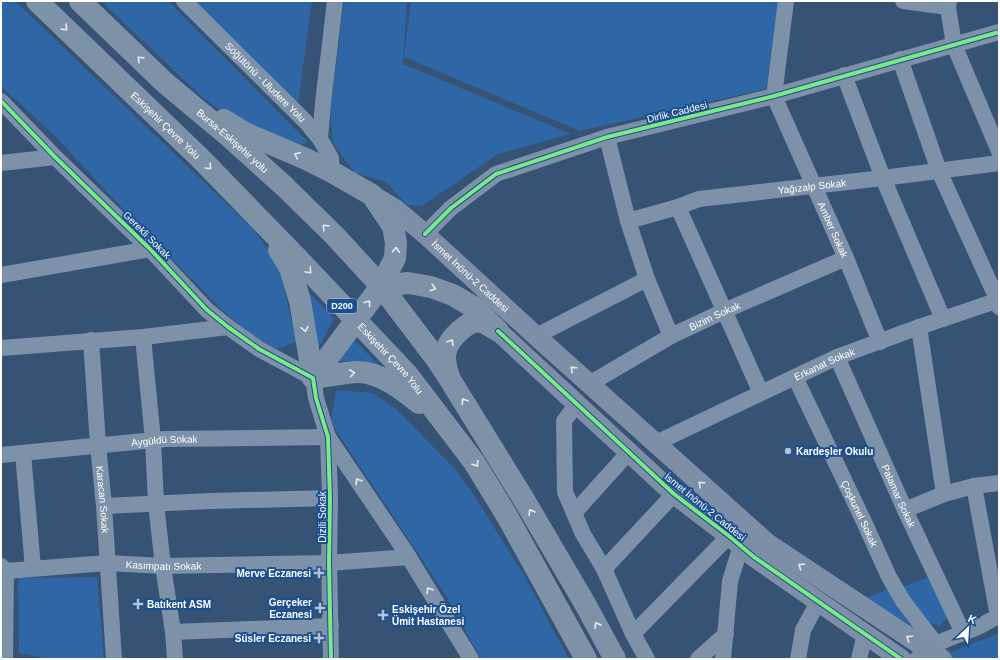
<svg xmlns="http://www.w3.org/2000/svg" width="1000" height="660" font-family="Helvetica,sans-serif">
	<rect width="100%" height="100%" fill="#365274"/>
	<path fill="#2f66a5" d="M 1,1 L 15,1 L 251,227 L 279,264 L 296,342 L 277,349 L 255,338 L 222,310 L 119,205 L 56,137 L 1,86 Z
		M 101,1 L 168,1 L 307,141 L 302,145 L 228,116 L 202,97 Z
		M 192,1 L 312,1 L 298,104 Z
		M 344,1 L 407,1 L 403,64 L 571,134 L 498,154 L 422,206 L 407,205 L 386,182 L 355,173 L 333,144 L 330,113 Z
		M 411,1 L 779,1 L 766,89 L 580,131 L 404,57 Z
		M 300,283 L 334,319 L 315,354 Z
		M 347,333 L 386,372 L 384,373 L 352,361 L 330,361 Z
		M 336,391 L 349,391 L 373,393 L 396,409 L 455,469 L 472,492 L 525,577 L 569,659 L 481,659 L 445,594 L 331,423 Z
		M 97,577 L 104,659 L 50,659 L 19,653 L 18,578 Z
		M 929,577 L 949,616 L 939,626 L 923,620 L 900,588 Z
		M 887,590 L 922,637 L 863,599 Z
		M 999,633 L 999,659 L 955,659 L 947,654 Z"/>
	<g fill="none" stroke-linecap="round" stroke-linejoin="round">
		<g stroke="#7d92a8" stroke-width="16">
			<path id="s1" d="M 184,1 L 305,121 L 320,139 L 331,158 L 332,172"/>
			<path id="s2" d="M 786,1 L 774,96 L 846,258 L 880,342"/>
			<path d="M 903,1 L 948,7"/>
			<path d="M 949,1 L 948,7 L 954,45 L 999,151"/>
			<path d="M 900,59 L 939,171 L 998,301 L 999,307"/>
			<path d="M 844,75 L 883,178 L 943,319"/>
			<path d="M 1,101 L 55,157 L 150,249 L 207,310 L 228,327 L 259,349 L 313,378 L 316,398 L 328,437 L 330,498 L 329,563 L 331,659"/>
			<path d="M 607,137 L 628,221 L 647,279 L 671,336"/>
			<path d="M 320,139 L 323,103 L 335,1"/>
			<path d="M 1,163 L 55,157"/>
			<path d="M 678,207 L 761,393"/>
			<path id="s3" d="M 628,221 L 678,207 L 699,199 L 883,178 L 999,163"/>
			<path d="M 425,234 L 451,208 L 496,174 L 607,137 L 774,96 L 999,32"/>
			<path d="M 1,275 L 150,249"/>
			<path d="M 919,327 L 944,494"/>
			<path d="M 536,336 L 647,279"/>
			<path d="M 143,337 L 153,440 L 156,504 L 163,566 L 173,632 L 175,659"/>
			<path id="s4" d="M 91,340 L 98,445 L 104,506 L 114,659"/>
			<path d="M 1,348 L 143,337 L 228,327"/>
			<path id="s5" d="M 837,357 L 905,510 L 963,633"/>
			<path id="s6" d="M 795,377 L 866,526 L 889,577 L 903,601 L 936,644"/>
			<path id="s7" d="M 589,384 L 671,336 L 724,311 L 846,258"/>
			<path d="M 577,404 L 564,421 L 565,492 L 583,534 L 604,569 L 633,634 L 647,659"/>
			<path d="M 328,437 L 405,551 L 471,659"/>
			<path id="s8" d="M 656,443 L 837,357 L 919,327 L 999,300"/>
			<path d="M 23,453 L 33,568"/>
			<path id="s9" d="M 1,455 L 165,439 L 328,437"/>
			<path d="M 974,486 L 998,616"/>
			<path d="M 104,506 L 211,501 L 330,498"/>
			<path d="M 905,510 L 944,494 L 974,486 L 999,483"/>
			<path d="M 574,513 L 629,452"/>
			<path id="s10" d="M 1,566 L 6,571 L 107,563 L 163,566 L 329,563 L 409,557"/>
			<path d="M 604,569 L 674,494"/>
			<path d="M 173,632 L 331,626"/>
			<path d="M 633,634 L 729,536"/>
			<path d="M 5,659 L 6,571"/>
			<path d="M 698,659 L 726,634"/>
			<path d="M 723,659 L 730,581 L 741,546"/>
			<path d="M 798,659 L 803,630 L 818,602"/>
			<path d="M 859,659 L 865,634"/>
			<path d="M 917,659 C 937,639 956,637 980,626 C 986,623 992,619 999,616"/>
		</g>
		<g stroke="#7d8ea7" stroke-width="20">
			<path id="s11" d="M 372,195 L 394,208 L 425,234 L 536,336 L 767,543 L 942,659"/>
			<path d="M 498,331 L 674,494 L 729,536 L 754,557 L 901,659"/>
		</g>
		<g stroke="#7e92a7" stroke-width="22">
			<path id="s12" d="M 37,1 L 201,159 L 301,262 L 407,374 L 474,462 L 507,516 L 586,659"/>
			<path id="s13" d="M 80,1 L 164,82 L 231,138 L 285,187 L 335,236 L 381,286 L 435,357 L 449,378 L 523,498 L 584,602 L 615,659"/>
			<path d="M 224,120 L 245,133 L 306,159 L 332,172 L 372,195 L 393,226 L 396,243 L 395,258 L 381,286 L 313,378"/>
			<path d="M 279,250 L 290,268 L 300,301 L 313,378"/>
			<path d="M 381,286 L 408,283 L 431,287 L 453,295 L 475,308 L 498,331"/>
			<path d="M 449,377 C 446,368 443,359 446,350 C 450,338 468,319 481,322 C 486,323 491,327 495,329"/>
			<path d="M 313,378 C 328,376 342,373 356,372 C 379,371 403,390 419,403"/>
		</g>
		<g stroke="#1b4f8f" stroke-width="6">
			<path id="cycleway" d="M 1,101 L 55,157 L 150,249 L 207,310 L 228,327 L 259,349 L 313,378 L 316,398 L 328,437 L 330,498 L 329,563 L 331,659
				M 425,234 L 451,208 L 496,174 L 607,137 L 774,96 L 999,32
				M 498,331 L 674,494 L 729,536 L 754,557 L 901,659"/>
		</g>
		<use href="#cycleway" stroke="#7ce984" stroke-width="4"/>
	</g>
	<defs><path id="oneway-chevron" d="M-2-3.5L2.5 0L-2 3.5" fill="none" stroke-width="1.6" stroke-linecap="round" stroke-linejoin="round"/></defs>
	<g stroke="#e5e9ed">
		<use href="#oneway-chevron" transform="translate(65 28) rotate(44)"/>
		<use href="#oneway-chevron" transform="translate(140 59) rotate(-136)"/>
		<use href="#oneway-chevron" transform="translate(297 155) rotate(-156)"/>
		<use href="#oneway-chevron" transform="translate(209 167) rotate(46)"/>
		<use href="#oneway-chevron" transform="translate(325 227) rotate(-135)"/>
		<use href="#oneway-chevron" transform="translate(396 250) rotate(-86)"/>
		<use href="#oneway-chevron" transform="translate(309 271) rotate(47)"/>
		<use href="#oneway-chevron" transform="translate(433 288) rotate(17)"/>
		<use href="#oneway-chevron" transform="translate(368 303) rotate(-53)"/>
		<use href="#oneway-chevron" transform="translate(305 329) rotate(81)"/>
		<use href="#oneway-chevron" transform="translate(451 342) rotate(-58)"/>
		<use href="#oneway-chevron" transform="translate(352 373) rotate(-7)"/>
		<use href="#oneway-chevron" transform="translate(464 401) rotate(-122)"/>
		<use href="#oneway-chevron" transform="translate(476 464) rotate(58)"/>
		<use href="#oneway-chevron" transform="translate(531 512) rotate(-120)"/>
		<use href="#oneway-chevron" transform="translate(597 625) rotate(-119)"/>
	</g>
	<g stroke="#e5e8ed">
		<use href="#oneway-chevron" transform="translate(573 369) rotate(-138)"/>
		<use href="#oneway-chevron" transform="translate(701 484) rotate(-138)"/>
		<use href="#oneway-chevron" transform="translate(801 566) rotate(-146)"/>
		<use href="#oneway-chevron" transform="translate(909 638) rotate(-146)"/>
	</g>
	<g stroke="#e5e9ee">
		<use href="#oneway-chevron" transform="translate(358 481) rotate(-124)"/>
		<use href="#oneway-chevron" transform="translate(429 590) rotate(-122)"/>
	</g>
	<g fill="#b9c2ce" stroke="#1b4f8f" stroke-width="1.5">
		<circle cx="788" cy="451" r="4"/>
		<path d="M317 567h4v4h4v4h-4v4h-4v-4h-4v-4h4z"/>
		<path d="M136 598h4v4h4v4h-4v4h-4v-4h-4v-4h4z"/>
		<path d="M318 602h4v4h4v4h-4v4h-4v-4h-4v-4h4z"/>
		<path d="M381 609h4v4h4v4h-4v4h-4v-4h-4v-4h4z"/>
		<path d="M317 632h4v4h4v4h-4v4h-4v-4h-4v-4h4z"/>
	</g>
	<g text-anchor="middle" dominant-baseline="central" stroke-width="4" stroke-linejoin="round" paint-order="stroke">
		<rect fill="#1b4f8f" stroke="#bbcadd" stroke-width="1" x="327" y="299" width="30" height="14" rx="3"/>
		<g font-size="9" font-weight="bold" fill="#fff">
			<text x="342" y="306">D200</text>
		</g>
		<g font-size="10" fill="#fff" stroke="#1b4f8f">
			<text stroke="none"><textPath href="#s1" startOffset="115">Söğütönü - Uludere Yolu</textPath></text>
			<text transform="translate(677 112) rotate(-14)">Dirlik Caddesi</text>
			<text stroke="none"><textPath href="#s12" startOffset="179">Eskişehir Çevre Yolu</textPath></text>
			<text stroke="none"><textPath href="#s13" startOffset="207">Bursa-Eskişehir yolu</textPath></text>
			<text stroke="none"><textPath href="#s3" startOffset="188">Yağızalp Sokak</textPath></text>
			<text stroke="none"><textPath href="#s2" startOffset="242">Amber Sokak</textPath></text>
			<text transform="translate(147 235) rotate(45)">Gerekli Sokak</text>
			<text stroke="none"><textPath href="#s11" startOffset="128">İsmet İnönü-2 Caddesi</textPath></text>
			<text stroke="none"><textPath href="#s7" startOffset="143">Bizim Sokak</textPath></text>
			<text stroke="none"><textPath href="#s12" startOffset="503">Eskişehir Çevre Yolu</textPath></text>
			<text stroke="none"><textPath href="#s8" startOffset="186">Erkanat Sokak</textPath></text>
			<text stroke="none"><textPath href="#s9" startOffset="164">Aygüldü Sokak</textPath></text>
			<text stroke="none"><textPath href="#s5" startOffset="152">Palamar Sokak</textPath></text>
			<text stroke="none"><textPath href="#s4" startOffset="160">Karacan Sokak</textPath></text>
			<text transform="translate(705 507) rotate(39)">İsmet İnönü-2 Caddesi</text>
			<text stroke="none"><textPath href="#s6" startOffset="151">Çoşkunel Sokak</textPath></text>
			<text transform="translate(322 517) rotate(-90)">Dizili Sokak</text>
			<text stroke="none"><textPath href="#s10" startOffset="165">Kasımpatı Sokak</textPath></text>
		</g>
		<g font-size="10" font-weight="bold" fill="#fff" stroke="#1b4f8f" text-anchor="start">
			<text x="796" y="451">Kardeşler Okulu</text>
			<text x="311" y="573" text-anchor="end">Merve Eczanesi</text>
			<text x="312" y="602" text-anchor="end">Gerçeker<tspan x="312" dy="12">Eczanesi</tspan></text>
			<text x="147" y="604">Batıkent ASM</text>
			<text x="392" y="609">Eskişehir Özel<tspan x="392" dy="12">Ümit Hastanesi</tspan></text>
			<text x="311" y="638" text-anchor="end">Süsler Eczanesi</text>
		</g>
	</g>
	<rect width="1000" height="660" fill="none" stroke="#ffffff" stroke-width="4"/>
	<g transform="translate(968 628) rotate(25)" stroke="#1b4f8f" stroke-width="3" paint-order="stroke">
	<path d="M0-3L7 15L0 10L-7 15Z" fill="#ffffff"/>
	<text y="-6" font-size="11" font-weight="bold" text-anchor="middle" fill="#ffffff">K</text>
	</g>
</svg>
